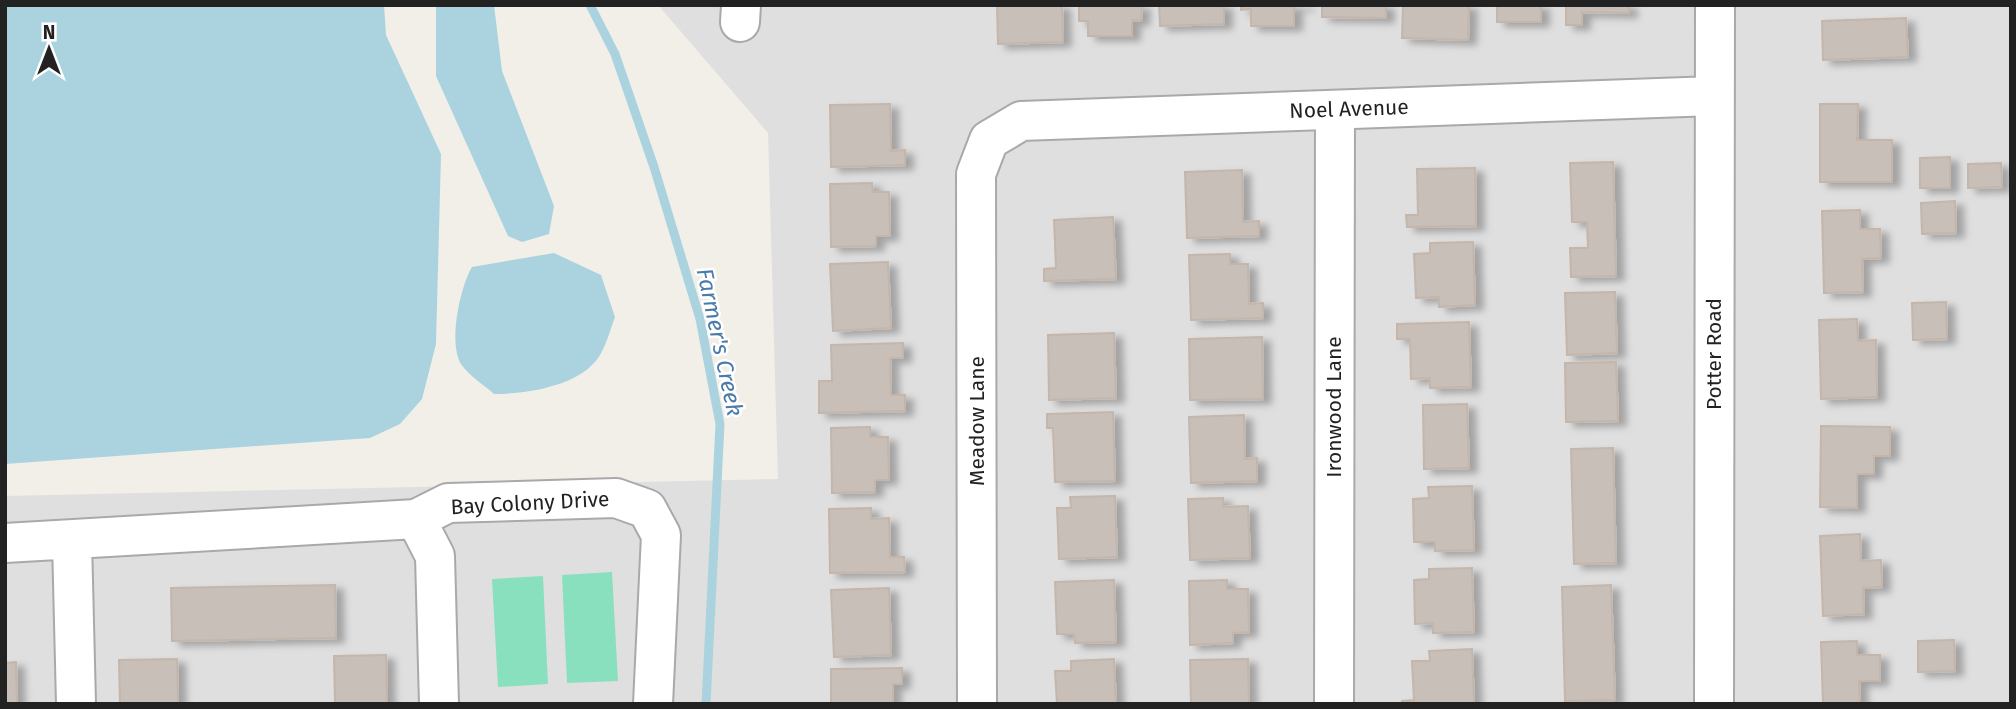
<svg xmlns="http://www.w3.org/2000/svg" width="2016" height="709" font-family="'Fira Sans',sans-serif">
	<defs>
		<filter id="shadow"><feDropShadow dx="8" dy="4.5" stdDeviation="3.5" flood-color="#0004"/></filter>
	</defs>
	<rect width="100%" height="100%" fill="#f2efe9"/>
	<path fill="#e0dfdf" d="M 658,5 L 2011,5 L 2011,704 L 5,704 L 5,496 L 778,479 L 768,133 Z"/>
	<path fill="#88e0be" d="M 612,572 L 618,681 L 567,683 L 562,575 Z
		M 543,576 L 548,684 L 498,687 L 492,579 Z"/>
	<path fill="#aad3df" d="M 5,5 L 384,5 L 386,35 L 441,154 L 436,344 L 422,399 L 400,424 L 370,438 L 5,464 Z
		M 436,5 L 494,5 L 502,71 L 554,206 L 549,234 L 522,242 L 508,236 L 436,76 Z
		M 554,253 L 601,275 L 615,317 C 610,330 605,351 595,362 C 573,387 525,394 494,394 C 484,385 468,375 461,364 C 448,343 460,287 472,267 Z"/>
	<g fill="none" stroke-linecap="round" stroke-linejoin="round">
		<path stroke="#aad3df" stroke-width="9" d="M 590,5 L 615,54 L 654,167 L 700,319 L 720,424 L 706,704"/>
	</g>
	<path fill="#c7bfb8" stroke="#c4b6ab" stroke-width="2" filter="url(#shadow)" d="M 997,5 L 1062,5 L 1063,42 L 998,44 Z
		M 1079,5 L 1142,5 L 1141,21 L 1132,20 L 1132,36 L 1088,36 L 1088,21 L 1079,21 Z
		M 1159,5 L 1224,5 L 1224,24 L 1160,26 Z
		M 1241,5 L 1306,5 L 1306,6 L 1294,6 L 1294,26 L 1251,26 L 1251,9 L 1241,10 Z
		M 1322,5 L 1386,5 L 1386,18 L 1322,17 Z
		M 1403,5 L 1469,5 L 1468,40 L 1402,38 Z
		M 1497,5 L 1541,5 L 1541,22 L 1497,22 Z
		M 1566,5 L 1629,5 L 1629,13 L 1582,12 L 1582,25 L 1566,25 Z
		M 1906,18 L 1908,57 L 1823,60 L 1822,21 Z
		M 890,104 L 891,151 L 905,150 L 905,165 L 831,167 L 830,105 Z
		M 1820,104 L 1858,104 L 1857,140 L 1892,140 L 1892,182 L 1820,182 Z
		M 1950,157 L 1950,188 L 1920,188 L 1920,158 Z
		M 1613,162 L 1616,276 L 1571,277 L 1570,248 L 1588,248 L 1587,222 L 1572,222 L 1570,163 Z
		M 2001,163 L 2002,187 L 1968,188 L 1968,164 Z
		M 1475,168 L 1476,226 L 1407,227 L 1406,215 L 1418,215 L 1417,169 Z
		M 1242,170 L 1243,222 L 1259,221 L 1259,236 L 1187,238 L 1185,172 Z
		M 872,183 L 873,192 L 889,192 L 890,236 L 876,236 L 876,246 L 831,247 L 830,184 Z
		M 1955,201 L 1956,233 L 1922,234 L 1921,203 Z
		M 1860,210 L 1860,229 L 1880,229 L 1881,258 L 1862,259 L 1863,292 L 1824,293 L 1822,211 Z
		M 1113,217 L 1116,279 L 1044,281 L 1044,269 L 1056,268 L 1054,220 Z
		M 1473,242 L 1475,305 L 1439,307 L 1439,297 L 1416,298 L 1414,254 L 1430,253 L 1430,243 Z
		M 1230,254 L 1230,264 L 1248,264 L 1249,304 L 1263,303 L 1263,318 L 1191,320 L 1189,255 Z
		M 888,262 L 891,328 L 833,331 L 830,264 Z
		M 1615,292 L 1617,353 L 1567,355 L 1565,293 Z
		M 1946,302 L 1947,339 L 1913,340 L 1912,303 Z
		M 1857,319 L 1858,341 L 1876,340 L 1877,397 L 1821,399 L 1819,320 Z
		M 1469,322 L 1471,387 L 1430,388 L 1430,378 L 1411,379 L 1410,339 L 1397,339 L 1397,324 Z
		M 1114,333 L 1116,398 L 1049,400 L 1048,335 Z
		M 1262,337 L 1263,399 L 1190,400 L 1189,339 Z
		M 903,343 L 903,358 L 890,358 L 891,395 L 905,395 L 905,411 L 819,413 L 819,381 L 832,381 L 831,345 Z
		M 1616,362 L 1618,421 L 1566,422 L 1565,363 Z
		M 1467,404 L 1469,468 L 1424,469 L 1423,405 Z
		M 1113,412 L 1115,481 L 1055,482 L 1053,428 L 1047,428 L 1047,414 Z
		M 1244,415 L 1245,459 L 1257,458 L 1257,481 L 1191,483 L 1189,417 Z
		M 1821,426 L 1890,427 L 1890,456 L 1874,456 L 1874,474 L 1857,474 L 1857,508 L 1820,507 Z
		M 870,427 L 870,437 L 888,437 L 889,480 L 875,480 L 875,492 L 832,493 L 831,428 Z
		M 1613,448 L 1616,563 L 1574,564 L 1571,449 Z
		M 1472,486 L 1474,550 L 1435,551 L 1435,542 L 1414,542 L 1413,499 L 1429,498 L 1428,487 Z
		M 1115,496 L 1117,557 L 1059,559 L 1057,508 L 1071,508 L 1070,497 Z
		M 1223,498 L 1223,507 L 1248,506 L 1250,558 L 1190,560 L 1188,499 Z
		M 871,508 L 871,519 L 889,518 L 890,557 L 904,557 L 905,572 L 830,573 L 829,509 Z
		M 1860,534 L 1861,561 L 1881,560 L 1882,587 L 1863,588 L 1864,614 L 1823,616 L 1820,536 Z
		M 1472,568 L 1474,632 L 1433,633 L 1433,623 L 1415,624 L 1414,580 L 1429,579 L 1429,569 Z
		M 1114,580 L 1116,642 L 1075,643 L 1074,634 L 1057,634 L 1055,582 Z
		M 1227,580 L 1227,589 L 1248,589 L 1249,632 L 1233,633 L 1233,643 L 1190,645 L 1189,581 Z
		M 335,585 L 336,638 L 172,641 L 171,588 Z
		M 1611,585 L 1615,700 L 1565,701 L 1562,587 Z
		M 889,588 L 891,655 L 834,657 L 831,590 Z
		M 1954,640 L 1955,671 L 1918,672 L 1918,641 Z
		M 1857,641 L 1857,655 L 1880,655 L 1880,681 L 1859,681 L 1860,704 L 1823,704 L 1821,642 Z
		M 1472,649 L 1474,704 L 1402,704 L 1402,701 L 1414,700 L 1412,661 L 1430,661 L 1429,651 Z
		M 386,655 L 387,704 L 335,704 L 334,656 Z
		M 177,659 L 178,704 L 120,704 L 119,660 Z
		M 1114,659 L 1116,704 L 1057,704 L 1055,671 L 1071,671 L 1071,661 Z
		M 1248,659 L 1249,704 L 1191,704 L 1190,660 Z
		M 16,662 L 17,704 L 5,704 L 5,663 Z
		M 902,668 L 902,684 L 893,684 L 893,704 L 831,704 L 831,669 Z"/>
	<g fill="none" stroke-linecap="round" stroke-linejoin="round">
		<g stroke="#a9a9a9" stroke-width="42">
			<path id="minor" d="M 740,22 L 741,5
				M 416,519 L 435,556 L 439,704
				M 72,541 L 76,704
				M 5,543 L 416,519 L 448,503 L 616,498 L 647,509 L 661,535 L 653,704
				M 977,704 L 976,174 L 989,140 L 1021,121 L 1714,96
				M 1334,704 L 1335,110
				M 1714,704 L 1715,5"/>
		</g>
		<use href="#minor" stroke="#fff" stroke-width="38"/>
	</g>
	<g text-anchor="middle" dominant-baseline="central" stroke-width="5" stroke-linejoin="round" paint-order="stroke">
		<g font-size="21" fill="#222" stroke="#fff">
			<text transform="translate(1349 109) rotate(-2)">Noel Avenue</text>
			<text transform="translate(1714 354) rotate(-90)">Potter Road</text>
			<text transform="translate(1334 407) rotate(-90)">Ironwood Lane</text>
			<text transform="translate(977 421) rotate(-90)">Meadow Lane</text>
			<text transform="translate(530 503) rotate(-3)">Bay Colony Drive</text>
		</g>
		<g font-size="23" font-style="italic" fill="#4a7aab" stroke="#fff">
			<text transform="translate(720 342) rotate(78)">Farmer's Creek</text>
		</g>
	</g>
	<rect width="2016" height="709" fill="none" stroke="#222222" stroke-width="14"/>
	<g transform="translate(49 49)" stroke="#ffffff" stroke-width="5" paint-order="stroke">
	<path d="M0-5L12 26L0 18L-12 26Z" fill="#222222"/>
	<text y="-10" font-size="19" font-weight="bold" text-anchor="middle" fill="#222222">N</text>
	</g>
</svg>
